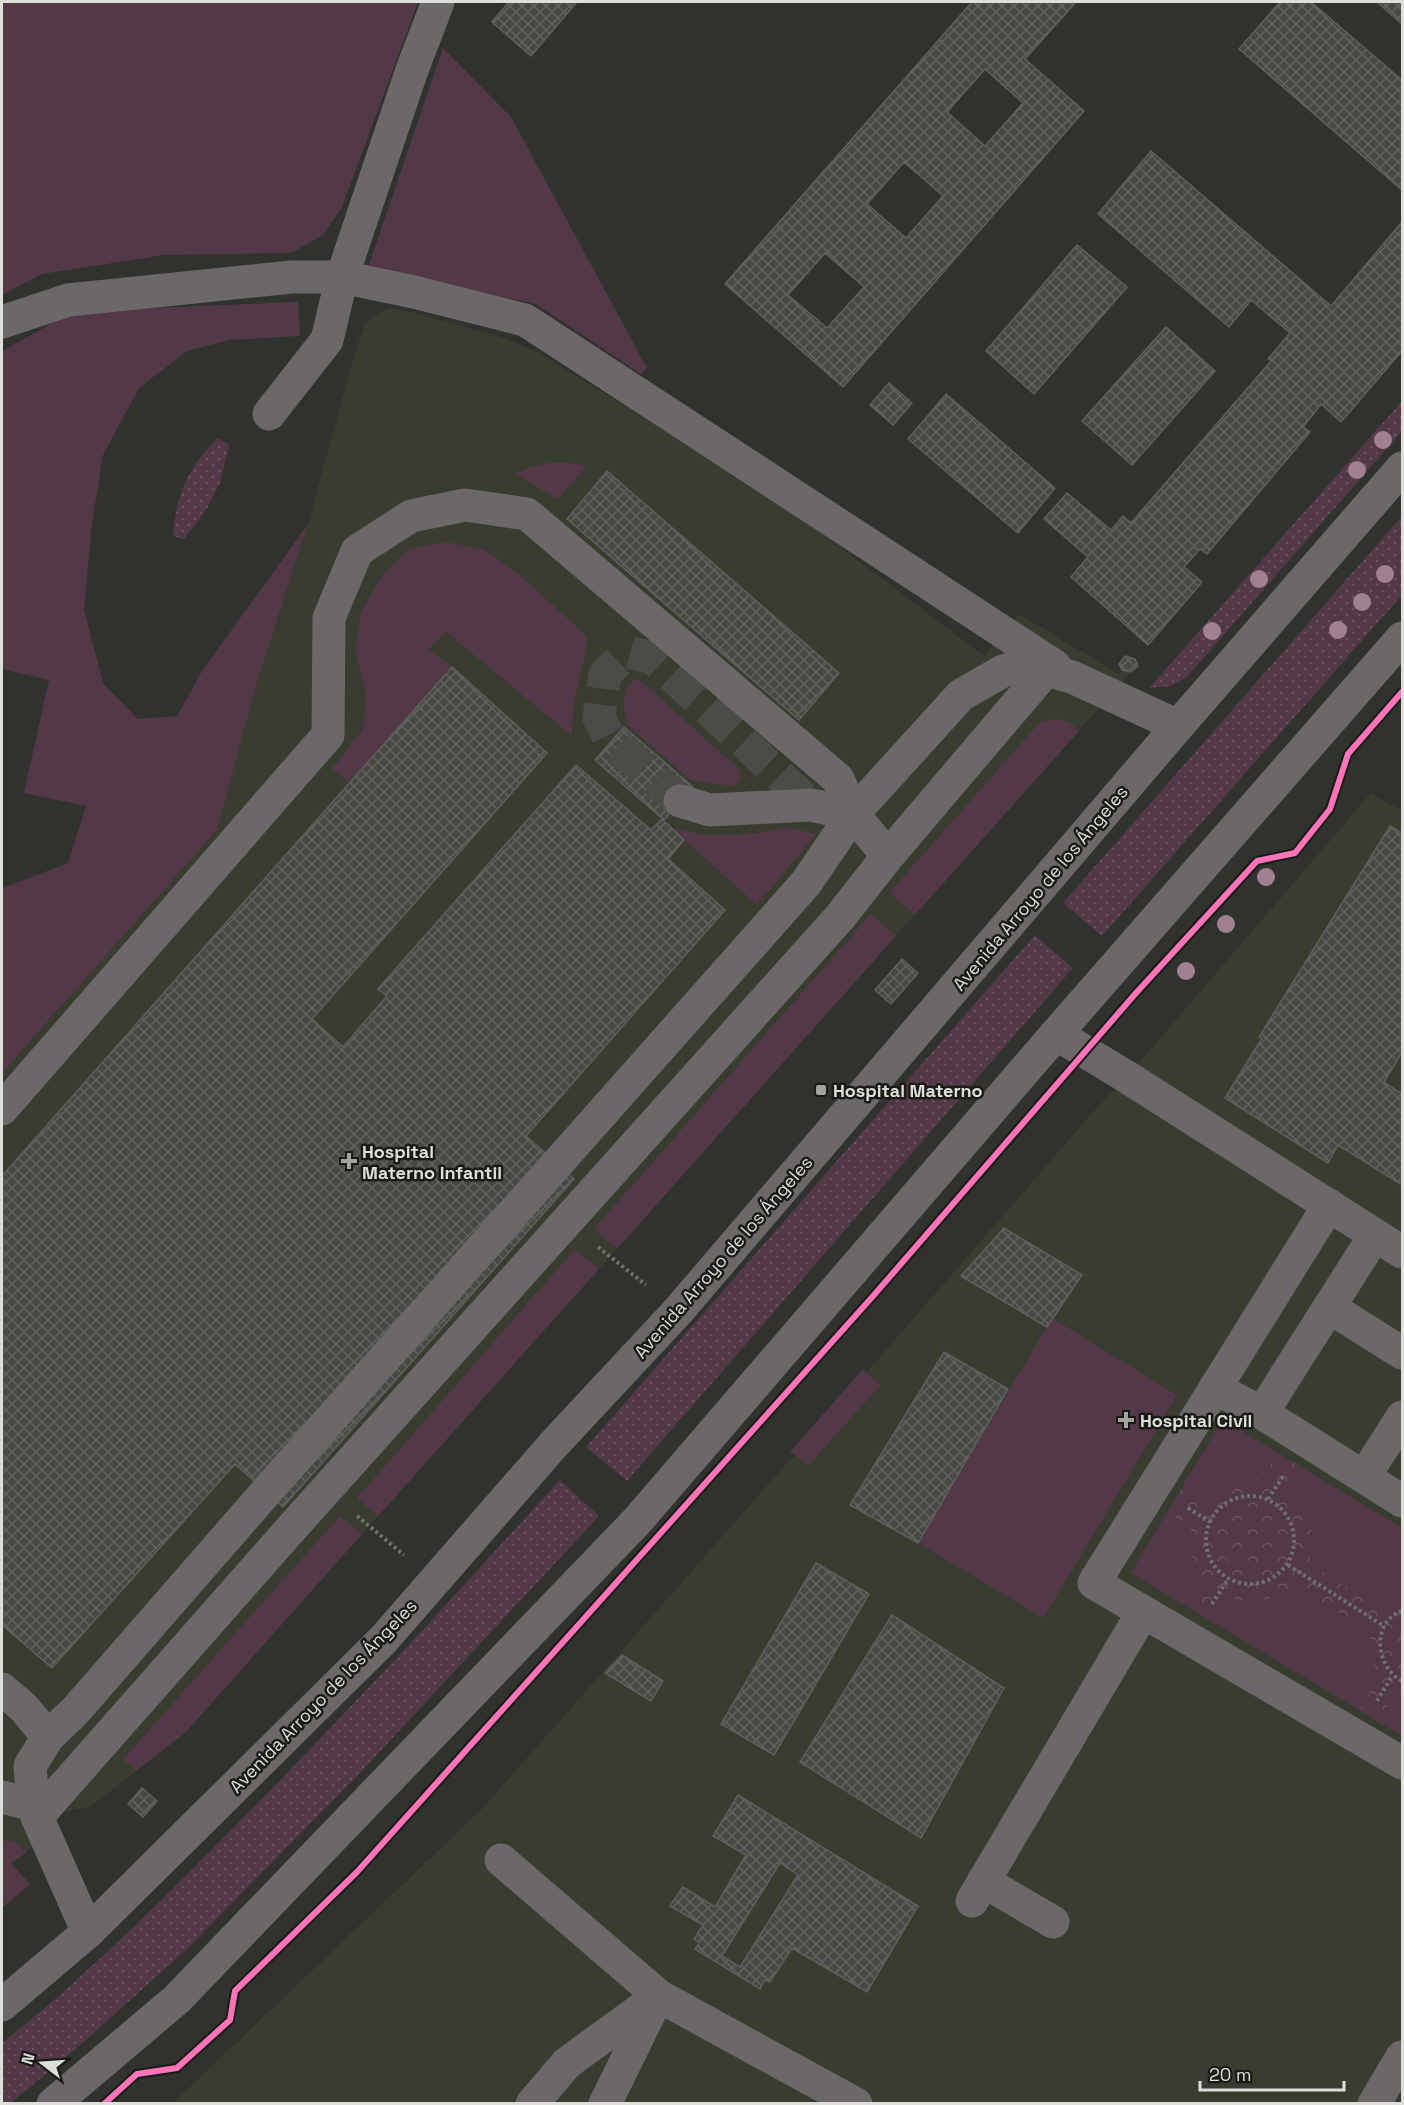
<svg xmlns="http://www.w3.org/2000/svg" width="1404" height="2105" font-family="'Space Grotesk',sans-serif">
	<defs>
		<pattern id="grass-dots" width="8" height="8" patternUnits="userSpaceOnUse" patternTransform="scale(1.5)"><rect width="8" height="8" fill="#533847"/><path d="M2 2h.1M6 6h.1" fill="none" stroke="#6b5461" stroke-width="1.8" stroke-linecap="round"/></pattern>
		<pattern id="park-crowns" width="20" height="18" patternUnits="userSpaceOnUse" patternTransform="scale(1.5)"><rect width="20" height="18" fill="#533847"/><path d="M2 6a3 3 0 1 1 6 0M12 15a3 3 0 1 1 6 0" fill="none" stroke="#6b5461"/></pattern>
		<pattern id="building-cross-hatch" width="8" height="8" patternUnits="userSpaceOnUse" patternTransform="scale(1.5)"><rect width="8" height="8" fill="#474945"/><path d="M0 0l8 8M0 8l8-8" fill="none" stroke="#61635f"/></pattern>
	</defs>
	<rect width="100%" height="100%" fill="#30322e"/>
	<path fill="#383d30" d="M 389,308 L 411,312 L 508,339 L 537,352 L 622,404 L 819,531 L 984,656 L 1019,614 L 1119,674 L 1122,670 L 1131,672 L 186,1732 L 90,1807 L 59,1813 L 27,1852 L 2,1871 L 2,1073 L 216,830 L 256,686 L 308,524 L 354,356 L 365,324 L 375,315 Z
		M 1371,793 L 1402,811 L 1402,2103 L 172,2104 L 482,1809 L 795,1454 L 809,1465 L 881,1385 L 867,1372 L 1094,1111 L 1127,1077 Z"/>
	<path fill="url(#grass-dots)" d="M 1402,401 L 1402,431 L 1186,678 L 1171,686 L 1149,688 Z
		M 218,438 L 229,445 L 220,483 L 205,512 L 184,539 L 173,536 C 176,495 188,467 218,438 Z
		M 1402,516 L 1402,595 L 1102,936 L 1063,903 Z
		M 1035,935 L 1073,968 L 627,1481 L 586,1447 Z
		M 560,1480 L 599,1516 L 358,1775 L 188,1948 L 78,2047 L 11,2103 L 2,2103 L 2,2043 C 87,1976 164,1898 240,1821 C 350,1710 455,1595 560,1480 Z"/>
	<path fill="url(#park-crowns)" d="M 1223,1420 L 1402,1528 L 1402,1736 L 1131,1573 Z"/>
	<path fill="#533847" d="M 2,2 L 418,2 L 342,207 L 323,235 L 291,253 L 164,255 L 42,274 L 2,295 Z
		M 443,48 L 511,117 L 647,368 L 641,374 L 536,304 L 368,268 Z
		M 298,302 L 300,336 L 229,340 L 187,351 L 139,388 L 103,455 L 92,523 L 84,609 L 103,683 L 138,719 L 177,716 L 202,671 L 308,524 L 256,686 L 217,830 L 2,1073 L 2,897 L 3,888 L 68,863 L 86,806 L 24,793 L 49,680 L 2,669 L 2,351 L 74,311 Z
		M 548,463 L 571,463 L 587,466 L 558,499 L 515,474 L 531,467 Z
		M 445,542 L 484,549 L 523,578 L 587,636 L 586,650 L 573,708 L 572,736 L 446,632 L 429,649 L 452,667 L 349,783 L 332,769 L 363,729 L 366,693 L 355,649 L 361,612 L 382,576 L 409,549 Z
		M 635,679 L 641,681 L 739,769 L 741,778 L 739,783 L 732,786 L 690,780 L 628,725 C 622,711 621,689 635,679 Z
		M 1055,719 L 1069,722 L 1079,731 L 915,915 L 889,893 L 1040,722 Z
		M 670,827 L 698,834 L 728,835 L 759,833 L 786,827 L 816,834 L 757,905 Z
		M 871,914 L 896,936 L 617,1249 L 594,1229 Z
		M 575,1249 L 599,1269 L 378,1516 L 357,1498 Z
		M 1052,1318 L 1177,1395 L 1043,1618 L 918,1543 Z
		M 863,1369 L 881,1385 L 809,1465 L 790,1452 Z
		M 1223,1420 L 1278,1453 L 1262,1479 C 1237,1479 1225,1484 1206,1498 L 1183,1485 Z
		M 1305,1469 L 1402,1528 L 1402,1599 L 1384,1609 L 1309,1564 C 1315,1532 1313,1518 1291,1493 Z
		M 1167,1513 L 1191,1525 C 1189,1549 1192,1559 1203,1580 L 1187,1607 L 1131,1573 Z
		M 340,1516 L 362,1534 L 186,1732 L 136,1771 L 123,1759 Z
		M 1292,1587 L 1371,1630 C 1368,1649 1370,1661 1379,1678 L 1359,1710 L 1213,1622 L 1228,1598 C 1252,1604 1271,1601 1292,1587 Z
		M 1396,1692 L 1402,1694 L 1402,1736 L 1377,1721 Z
		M 2,1839 L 15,1842 L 27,1852 L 11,1863 L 30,1884 L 2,1908 Z"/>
	<path fill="url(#building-cross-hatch)" stroke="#5e605c" stroke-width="1.5" fill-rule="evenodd" d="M 509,2 L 577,2 L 531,56 L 492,22 Z
		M 972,2 L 1076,2 L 1025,59 L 1084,111 L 843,387 L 725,284 ZM 985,69 L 1023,103 L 985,146 L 947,112 ZM 904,162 L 943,196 L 906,238 L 867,204 ZM 825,253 L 864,287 L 827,328 L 788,295 Z
		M 1280,2 L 1311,2 L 1402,80 L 1402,190 L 1239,49 Z
		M 1377,2 L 1402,2 L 1402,24 Z
		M 1151,151 L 1331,306 L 1402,222 L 1402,351 L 1341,422 L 1321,404 L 1303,427 L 1310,432 L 1207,554 L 1200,549 L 1184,567 L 1202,582 L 1148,645 L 1071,577 L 1088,557 L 1044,519 L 1067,493 L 1111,530 L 1123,516 L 1131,523 L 1271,361 L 1268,359 L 1290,333 L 1251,300 L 1229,327 L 1098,214 Z
		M 1077,245 L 1127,287 L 1034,394 L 986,351 Z
		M 1166,327 L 1215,371 L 1132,465 L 1082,421 Z
		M 889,383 L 912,403 L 893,425 L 870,405 Z
		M 946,394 L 1055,488 L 1018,533 L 908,439 Z
		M 607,471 L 839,673 L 799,720 L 567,519 Z
		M 1125,656 L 1135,659 L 1138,666 L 1131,672 L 1122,670 L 1119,664 Z
		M 452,667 L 547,753 L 312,1019 L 343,1047 L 387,996 L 378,989 L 576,765 L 651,830 L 662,819 L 684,840 L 668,859 L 725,910 L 526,1136 L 574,1179 L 283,1507 L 235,1464 L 52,1668 L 2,1625 L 2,1176 Z
		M 624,727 L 693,787 L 664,820 L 595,760 Z
		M 1390,826 L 1402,833 L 1402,1052 L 1384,1082 L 1402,1094 L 1402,1185 L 1338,1145 L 1328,1163 L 1225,1098 L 1262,1038 L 1259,1037 Z
		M 902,959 L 918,973 L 891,1004 L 875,990 Z
		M 1004,1228 L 1082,1275 L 1047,1327 L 961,1276 Z
		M 944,1352 L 1008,1389 L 918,1543 L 850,1505 Z
		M 816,1563 L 869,1594 L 774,1755 L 721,1724 Z
		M 892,1615 L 1004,1688 L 921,1838 L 800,1762 Z
		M 622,1655 L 663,1681 L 651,1701 L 605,1673 Z
		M 142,1788 L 157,1801 L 143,1817 L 128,1804 Z
		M 738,1795 L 918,1906 L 867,1992 L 792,1948 L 770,1982 L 765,1980 L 760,1989 L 695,1949 L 699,1943 L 694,1939 L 703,1925 L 670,1906 L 683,1887 L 715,1907 L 746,1855 L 713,1836 ZM 780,1863 L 798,1875 L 740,1967 L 722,1956 Z"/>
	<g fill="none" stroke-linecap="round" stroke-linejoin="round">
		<path stroke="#4a4c48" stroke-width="33" stroke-dasharray="33 16" stroke-linecap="butt" d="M 680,801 L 611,741 L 599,718 L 605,674 L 628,652 L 653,658 L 811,805"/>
		<path stroke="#706e6e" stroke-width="4" stroke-dasharray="3 3" stroke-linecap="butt" d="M 598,1247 L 646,1285
			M1206 1540a44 44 0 1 1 88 0a44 44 0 1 1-88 0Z
			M 1268,1499 L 1284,1475
			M 1188,1508 L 1210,1522
			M 357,1516 L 404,1555
			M 1288,1565 L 1384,1626
			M 1212,1604 L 1228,1579
			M 1402,1611 C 1370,1622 1376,1668 1402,1681
			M 1377,1701 L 1392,1676"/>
		<path stroke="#6c686a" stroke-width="33" d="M 2,322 L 68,300 L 291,277 L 342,277 L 414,292 L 525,320 L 1055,666
			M 269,414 L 327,340 L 342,277 L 412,70 L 438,2
			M 680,801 L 710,810 L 811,805 L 853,814
			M 1056,1034 L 1127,1077 L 1402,1252
			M 2,1109 L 328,735 L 329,618 L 357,551 L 411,516 L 465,505 L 527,514 L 838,779 L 853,814 L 888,856
			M 1329,1205 L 1094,1583 L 1402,1763
			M 1329,1307 L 1402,1353
			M 1215,1388 L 1262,1413 L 1402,1501
			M 1262,1413 L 1375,1235
			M 1364,1477 L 1402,1417
			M 2,1689 L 24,1708 L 48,1737
			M 2,1797 L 33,1805
			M 37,1817 L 289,1531 L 840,917 L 888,856 L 1046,670
			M 501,1860 L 659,1996 L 856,2104
			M 983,1881 L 1053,1922
			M 972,1901 L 1143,1612
			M 88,1932 L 37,1817 L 33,1805 L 30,1766 L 48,1737 L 76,1710 L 266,1492 L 806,883 L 853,814 L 961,695 L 1003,671 L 1025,664 L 1072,677 L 1178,726
			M 532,2104 L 567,2063 L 659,1996
			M 605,2104 L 656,2000
			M 1374,2104 L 1402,2057"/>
		<path stroke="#6c686a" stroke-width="33" d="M 2,2005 L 88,1932 L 383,1640 L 554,1444 L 678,1311 L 1178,726 L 1402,468
			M 53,2104 L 177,1999 L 637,1521 L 1056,1034 L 1402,638"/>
		<g stroke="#1a1b17" stroke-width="10">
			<path id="cycleway" d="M 104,2104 L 137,2074 L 177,2068 L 230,2020 L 235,1991 L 357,1872 L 874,1295 L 1136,993 L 1257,861 L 1295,853 L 1330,809 L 1348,754 L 1402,692"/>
		</g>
		<use href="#cycleway" stroke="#fb73b8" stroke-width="6"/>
	</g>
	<g fill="#a18091">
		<circle cx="1383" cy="440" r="9"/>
		<circle cx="1357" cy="470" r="9"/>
		<circle cx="1385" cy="574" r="9"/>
		<circle cx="1259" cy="579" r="9"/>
		<circle cx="1362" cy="602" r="9"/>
		<circle cx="1338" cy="630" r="9"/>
		<circle cx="1212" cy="631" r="9"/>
		<circle cx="1266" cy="877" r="9"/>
		<circle cx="1226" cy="924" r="9"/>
		<circle cx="1186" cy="971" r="9"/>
	</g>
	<g fill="#a0a39e" stroke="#1a1b17" stroke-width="2">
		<rect x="815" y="1084" width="12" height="12" rx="3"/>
		<path d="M346 1152h6v6h6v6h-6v6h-6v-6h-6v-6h6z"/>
		<path d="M1123 1411h6v6h6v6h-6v6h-6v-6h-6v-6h6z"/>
	</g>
	<g text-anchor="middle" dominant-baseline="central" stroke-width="5" stroke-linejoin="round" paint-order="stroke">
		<g font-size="18" fill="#dde0da" stroke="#1a1b17">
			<text transform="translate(1040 888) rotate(-50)">Avenida Arroyo de los Ángeles</text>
			<text transform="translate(723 1257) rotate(-49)">Avenida Arroyo de los Ángeles</text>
			<text transform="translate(323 1696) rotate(-46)">Avenida Arroyo de los Ángeles</text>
		</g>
		<g font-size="18" font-weight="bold" fill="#dde0da" stroke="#1a1b17" text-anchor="start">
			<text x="833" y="1090">Hospital Materno</text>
			<text x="362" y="1151">Hospital<tspan x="362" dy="21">Materno Infantil</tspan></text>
			<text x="1140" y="1420">Hospital Civil</text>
		</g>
	</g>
	<rect width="1404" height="2105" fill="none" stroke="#dde0da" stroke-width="6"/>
	<g transform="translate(42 2063) rotate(287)" stroke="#1a1b17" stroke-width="4.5" paint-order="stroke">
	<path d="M0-4.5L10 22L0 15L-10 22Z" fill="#dde0da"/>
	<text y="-9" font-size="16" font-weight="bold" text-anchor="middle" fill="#dde0da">N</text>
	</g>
	<path d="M1200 2081v9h144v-9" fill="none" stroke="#dde0da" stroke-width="3"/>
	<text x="1209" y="2081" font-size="18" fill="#dde0da" stroke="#1a1b17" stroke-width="4.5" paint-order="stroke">20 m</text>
</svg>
